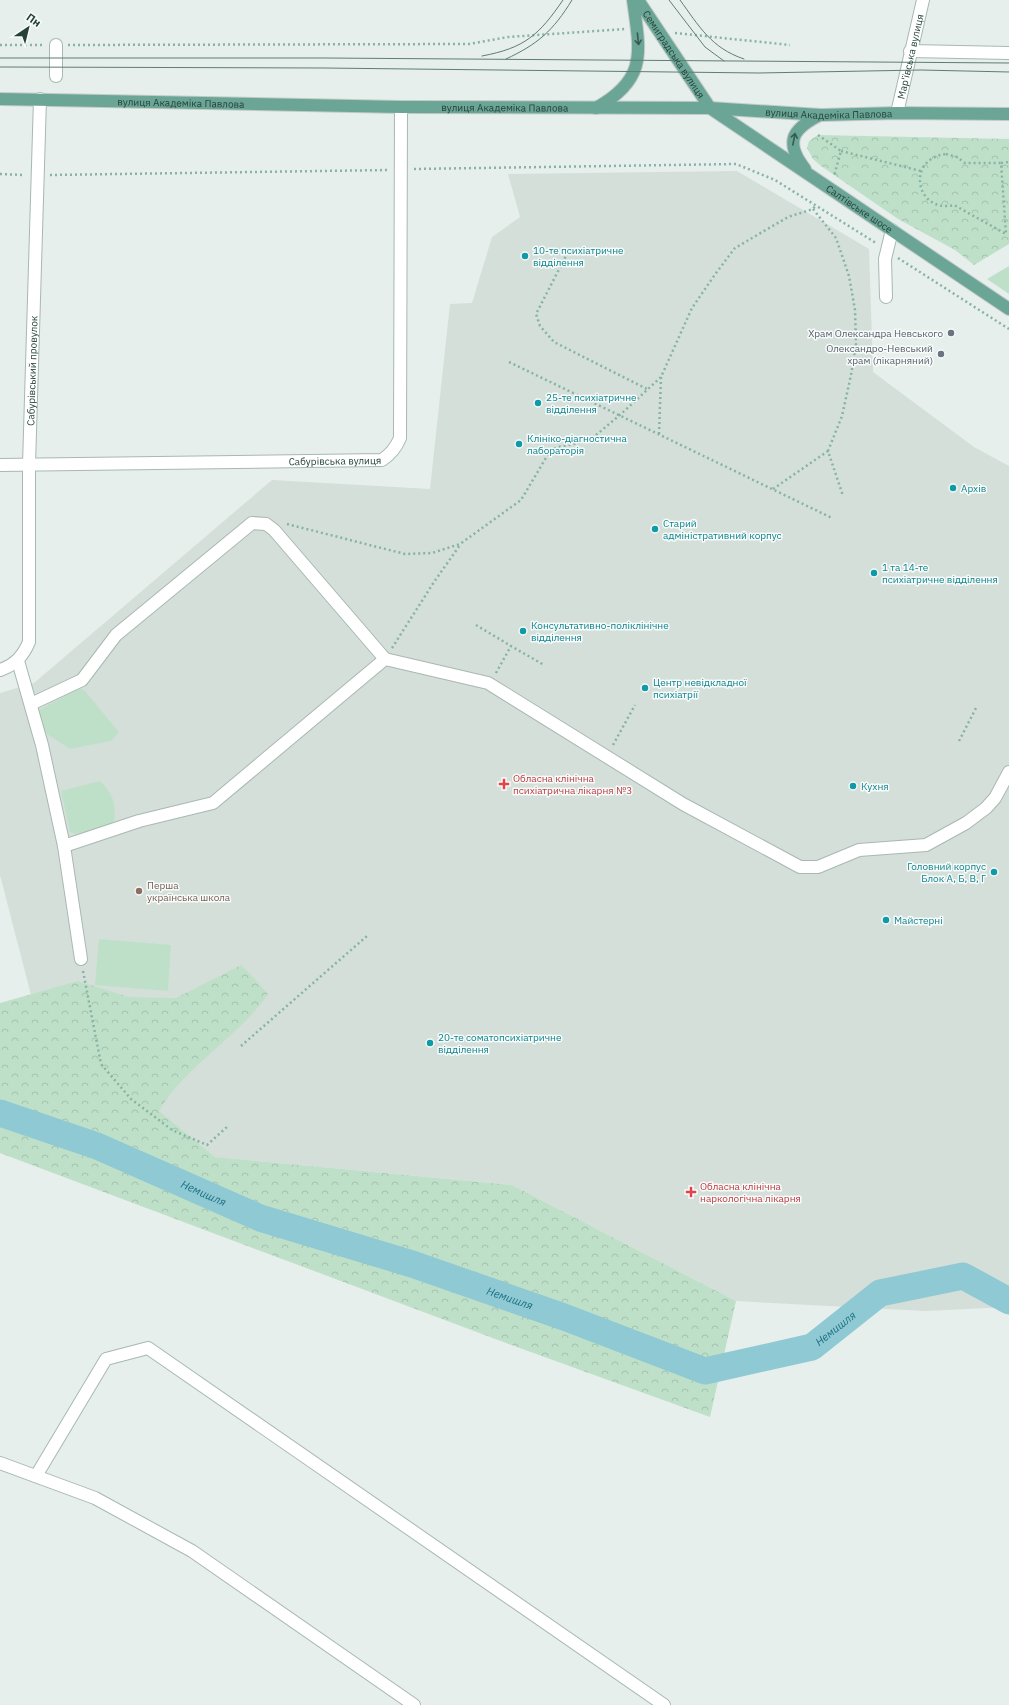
<svg xmlns="http://www.w3.org/2000/svg" width="1009" height="1705" font-family="'IBM Plex Sans',sans-serif">
	<defs>
		<pattern id="forest-crowns" width="20" height="18" patternUnits="userSpaceOnUse"><rect width="20" height="18" fill="#bfe0c8"/><path d="M2 6a3 3 0 1 1 6 0M12 15a3 3 0 1 1 6 0" fill="none" stroke="#a4c1ad"/></pattern>
	</defs>
	<rect width="100%" height="100%" fill="#e6efeb"/>
	<path fill="#d4dfda" d="M 737,171 L 869,249 L 873,372 L 974,447 L 1009,466 L 1009,1307 L 925,1311 L 736,1301 L 512,1185 L 215,1157 L 169,1135 L 31,995 L 0,875 L 0,693 L 34,683 L 272,480 L 430,489 L 450,304 L 472,303 L 492,237 L 520,217 L 508,174 Z"/>
	<path fill="#bfe0c8" d="M 1009,266 L 1009,294 L 987,279 Z
		M 79,688 L 85,691 L 119,732 L 111,741 L 70,749 L 47,734 L 36,715 L 39,710 Z
		M 100,781 C 112,793 117,804 114,821 L 106,828 L 75,834 L 70,832 L 61,791 Z
		M 99,939 L 171,945 L 168,991 L 95,985 Z"/>
	<path fill="url(#forest-crowns)" d="M 818,135 L 1009,139 L 1009,244 L 974,265 L 955,250 L 898,219 L 821,166 L 813,159 L 807,148 L 809,141 Z
		M 241,965 L 253,977 L 268,994 C 238,1038 187,1064 159,1111 L 215,1157 L 512,1185 L 736,1301 L 710,1417 L 506,1343 L 0,1153 L 0,1003 L 78,981 L 129,997 L 176,998 Z"/>
	<g fill="none" stroke-linecap="round" stroke-linejoin="round">
		<path stroke="#8ec9d4" stroke-width="27" id="s1" d="M 0,1113 L 97,1146 L 260,1218 L 412,1264 L 564,1317 L 705,1371 L 812,1347 L 880,1293 L 963,1276 L 1009,1301"/>
		<g stroke="#a8b8b2" stroke-width="14">
			<g id="minor">
				<path d="M 910,51 L 1009,53"/>
				<path d="M 56,76 L 56,45"/>
				<path id="s2" d="M 897,113 L 923,0"/>
				<path d="M 886,297 L 885,259 L 892,230"/>
				<path id="s3" d="M 0,465 L 382,460 C 391,454 396,448 400,438 L 401,107"/>
				<path d="M 385,659 L 488,683 L 683,804 L 800,867 L 818,867 L 859,850 L 926,845 L 966,823 L 986,808 L 995,798 L 1009,772"/>
				<path d="M 18,661 L 42,745 L 64,846 L 81,959"/>
				<path id="s4" d="M 0,670 C 15,665 23,656 29,642 L 29,465 L 40,99"/>
				<path d="M 31,704 L 82,680 L 116,635 L 252,523 L 266,524 L 274,530 L 385,659 L 213,803 L 139,821 L 64,846"/>
				<path d="M 0,1463 L 95,1498 L 192,1551 L 414,1705"/>
				<path d="M 36,1476 L 106,1359 L 148,1348 L 664,1705"/>
			</g>
		</g>
		<g stroke="#c2cac8" stroke-width="14">
			<g id="major">
				<path id="s5" d="M 638,0 L 710,108 L 1009,309"/>
				<path id="s6" d="M 0,99 L 401,107 L 710,108 L 821,115 L 897,113 L 1009,114"/>
				<path d="M 596,108 C 648,79 640,52 633,0"/>
				<path d="M 805,169 C 784,142 792,129 820,115"/>
			</g>
		</g>
		<path stroke="#86b3a5" stroke-width="2.5" stroke-dasharray="2 3" stroke-linecap="butt" d="M 675,33 L 790,45
			M 0,45 L 43,45
			M 68,45 L 469,44 L 508,37 L 625,29
			M 818,135 L 841,151 L 834,176
			M 841,151 L 921,171
			M 946,154 L 957,157 L 965,163 L 1001,163 L 1006,234 L 954,205 C 916,214 905,159 946,154 Z
			M 1001,163 L 1009,162
			M 414,169 L 736,164 L 775,180 L 876,243
			M 0,174 L 25,175
			M 50,175 L 389,170
			M 813,209 L 836,238 L 849,276 L 855,310 L 856,344 L 851,375 L 842,416 L 828,451 L 843,496
			M 570,248 L 536,314 L 540,326 L 554,342 L 647,389
			M 898,258 L 1009,329
			M 509,362 L 832,518
			M 659,434 L 661,377
			M 773,489 L 828,451
			M 287,524 L 405,554 L 432,553 L 460,544 L 521,500 L 550,451 L 558,447 L 589,441 L 621,414 L 661,377 L 692,308 L 716,273 L 735,248 L 788,217 L 813,209 L 816,205
			M 476,625 L 511,646
			M 392,648 L 434,582 L 460,545
			M 496,673 L 511,646 L 544,665
			M 959,741 L 976,708
			M 613,745 L 635,705
			M 83,971 L 101,1064 L 131,1099 L 172,1130 L 207,1145 L 228,1126
			M 241,1046 L 367,936"/>
		<use href="#minor" stroke="#fff" stroke-width="12"/>
		<use href="#major" stroke="#6aa596" stroke-width="12"/>
		<path stroke="#5f7d75" stroke-width="1" d="M 669,0 L 705,47 L 724,61
			M 680,0 C 699,26 711,48 744,59
			M 482,56 C 525,48 539,35 563,0
			M 0,58 L 325,58 L 1009,63
			M 506,59 C 538,44 553,31 572,0
			M 0,67 L 324,68 L 759,73 L 921,70 L 1009,72"/>
	</g>
	<defs><path id="oneway-shaft" d="M-6 0H5M1.5-3L5.5 0L1.5 3" fill="none" stroke-width="1.6" stroke-linecap="round" stroke-linejoin="round"/></defs>
	<g stroke="#365b51">
		<use href="#oneway-shaft" transform="translate(638 39) rotate(84)"/>
		<use href="#oneway-shaft" transform="translate(794 139) rotate(-79)"/>
	</g>
	<g fill="#0f9aa8" stroke="#f7fbf9" stroke-width="1.5">
		<circle cx="525" cy="256" r="4"/>
		<circle cx="538" cy="403" r="4"/>
		<circle cx="519" cy="444" r="4"/>
		<circle cx="953" cy="488" r="4"/>
		<circle cx="655" cy="529" r="4"/>
		<circle cx="874" cy="573" r="4"/>
		<circle cx="523" cy="631" r="4"/>
		<circle cx="645" cy="688" r="4"/>
		<circle cx="853" cy="786" r="4"/>
		<circle cx="994" cy="872" r="4"/>
		<circle cx="886" cy="920" r="4"/>
		<circle cx="430" cy="1043" r="4"/>
	</g>
	<g fill="#6b7280" stroke="#f7fbf9" stroke-width="1.5">
		<circle cx="951" cy="333" r="4"/>
		<circle cx="941" cy="354" r="4"/>
	</g>
	<g fill="#e0444e" stroke="#f7fbf9" stroke-width="1.5">
		<path d="M502 778h4v4h4v4h-4v4h-4v-4h-4v-4h4z"/>
		<path d="M689 1186h4v4h4v4h-4v4h-4v-4h-4v-4h4z"/>
	</g>
	<circle fill="#8d6e63" stroke="#f7fbf9" stroke-width="1.5" cx="139" cy="891" r="4"/>
	<g text-anchor="middle" dominant-baseline="central" stroke-width="3" stroke-linejoin="round" paint-order="stroke">
		<g font-size="10" fill="#24423a" stroke="#f7fbf9">
			<text stroke="none"><textPath href="#s5" startOffset="65">Семиградська вулиця</textPath></text>
			<text stroke="none"><textPath href="#s2" startOffset="58">Мар'ївська вулиця</textPath></text>
			<text stroke="none"><textPath href="#s6" startOffset="181">вулиця Академіка Павлова</textPath></text>
			<text stroke="none"><textPath href="#s6" startOffset="505">вулиця Академіка Павлова</textPath></text>
			<text stroke="none"><textPath href="#s6" startOffset="829">вулиця Академіка Павлова</textPath></text>
			<text stroke="none"><textPath href="#s5" startOffset="310">Салтівське шосе</textPath></text>
			<text stroke="none"><textPath href="#s4" startOffset="313">Сабурівський провулок</textPath></text>
			<text stroke="none"><textPath href="#s3" startOffset="335">Сабурівська вулиця</textPath></text>
		</g>
		<g font-size="10" fill="#0d838f" stroke="#f7fbf9" text-anchor="start">
			<text x="533" y="250">10-те психіатричне<tspan x="533" dy="12">відділення</tspan></text>
			<text x="546" y="397">25-те психіатричне<tspan x="546" dy="12">відділення</tspan></text>
			<text x="527" y="438">Клініко-діагностична<tspan x="527" dy="12">лабораторія</tspan></text>
			<text x="961" y="488">Архів</text>
			<text x="663" y="523">Старий<tspan x="663" dy="12">адміністративний корпус</tspan></text>
			<text x="882" y="567">1 та 14-те<tspan x="882" dy="12">психіатричне відділення</tspan></text>
			<text x="531" y="625">Консультативно-поліклінічне<tspan x="531" dy="12">відділення</tspan></text>
			<text x="653" y="682">Центр невідкладної<tspan x="653" dy="12">психіатрії</tspan></text>
			<text x="861" y="786">Кухня</text>
			<text x="986" y="866" text-anchor="end">Головний корпус<tspan x="986" dy="12">Блок А, Б, В, Г</tspan></text>
			<text x="894" y="920">Майстерні</text>
			<text x="438" y="1037">20-те соматопсихіатричне<tspan x="438" dy="12">відділення</tspan></text>
		</g>
		<g font-size="10" fill="#5b616d" stroke="#f7fbf9" text-anchor="end">
			<text x="943" y="333">Храм Олександра Невського</text>
			<text x="933" y="348">Олександро-Невський<tspan x="933" dy="12">храм (лікарняний)</tspan></text>
		</g>
		<g font-size="10" fill="#be3a42" stroke="#f7fbf9" text-anchor="start">
			<text x="513" y="778">Обласна клінічна<tspan x="513" dy="12">психіатрична лікарня №3</tspan></text>
			<text x="700" y="1186">Обласна клінічна<tspan x="700" dy="12">наркологічна лікарня</tspan></text>
		</g>
		<g font-size="10" fill="#785e54" stroke="#f7fbf9" text-anchor="start">
			<text x="147" y="885">Перша<tspan x="147" dy="12">українська школа</tspan></text>
		</g>
		<g font-size="11" font-style="italic" fill="#1c6f80" stroke="#f7fbf9">
			<text stroke="none"><textPath href="#s1" startOffset="219">Немишля</textPath></text>
			<text stroke="none"><textPath href="#s1" startOffset="543">Немишля</textPath></text>
			<text stroke="none"><textPath href="#s1" startOffset="891">Немишля</textPath></text>
		</g>
	</g>
	<g transform="translate(28 28) rotate(35)" stroke="#f7fbf9" stroke-width="3" paint-order="stroke">
	<path d="M0-3L7 15L0 10L-7 15Z" fill="#24423a"/>
	<text y="-6" font-size="11" font-weight="bold" text-anchor="middle" fill="#24423a">Пн</text>
	</g>
</svg>
